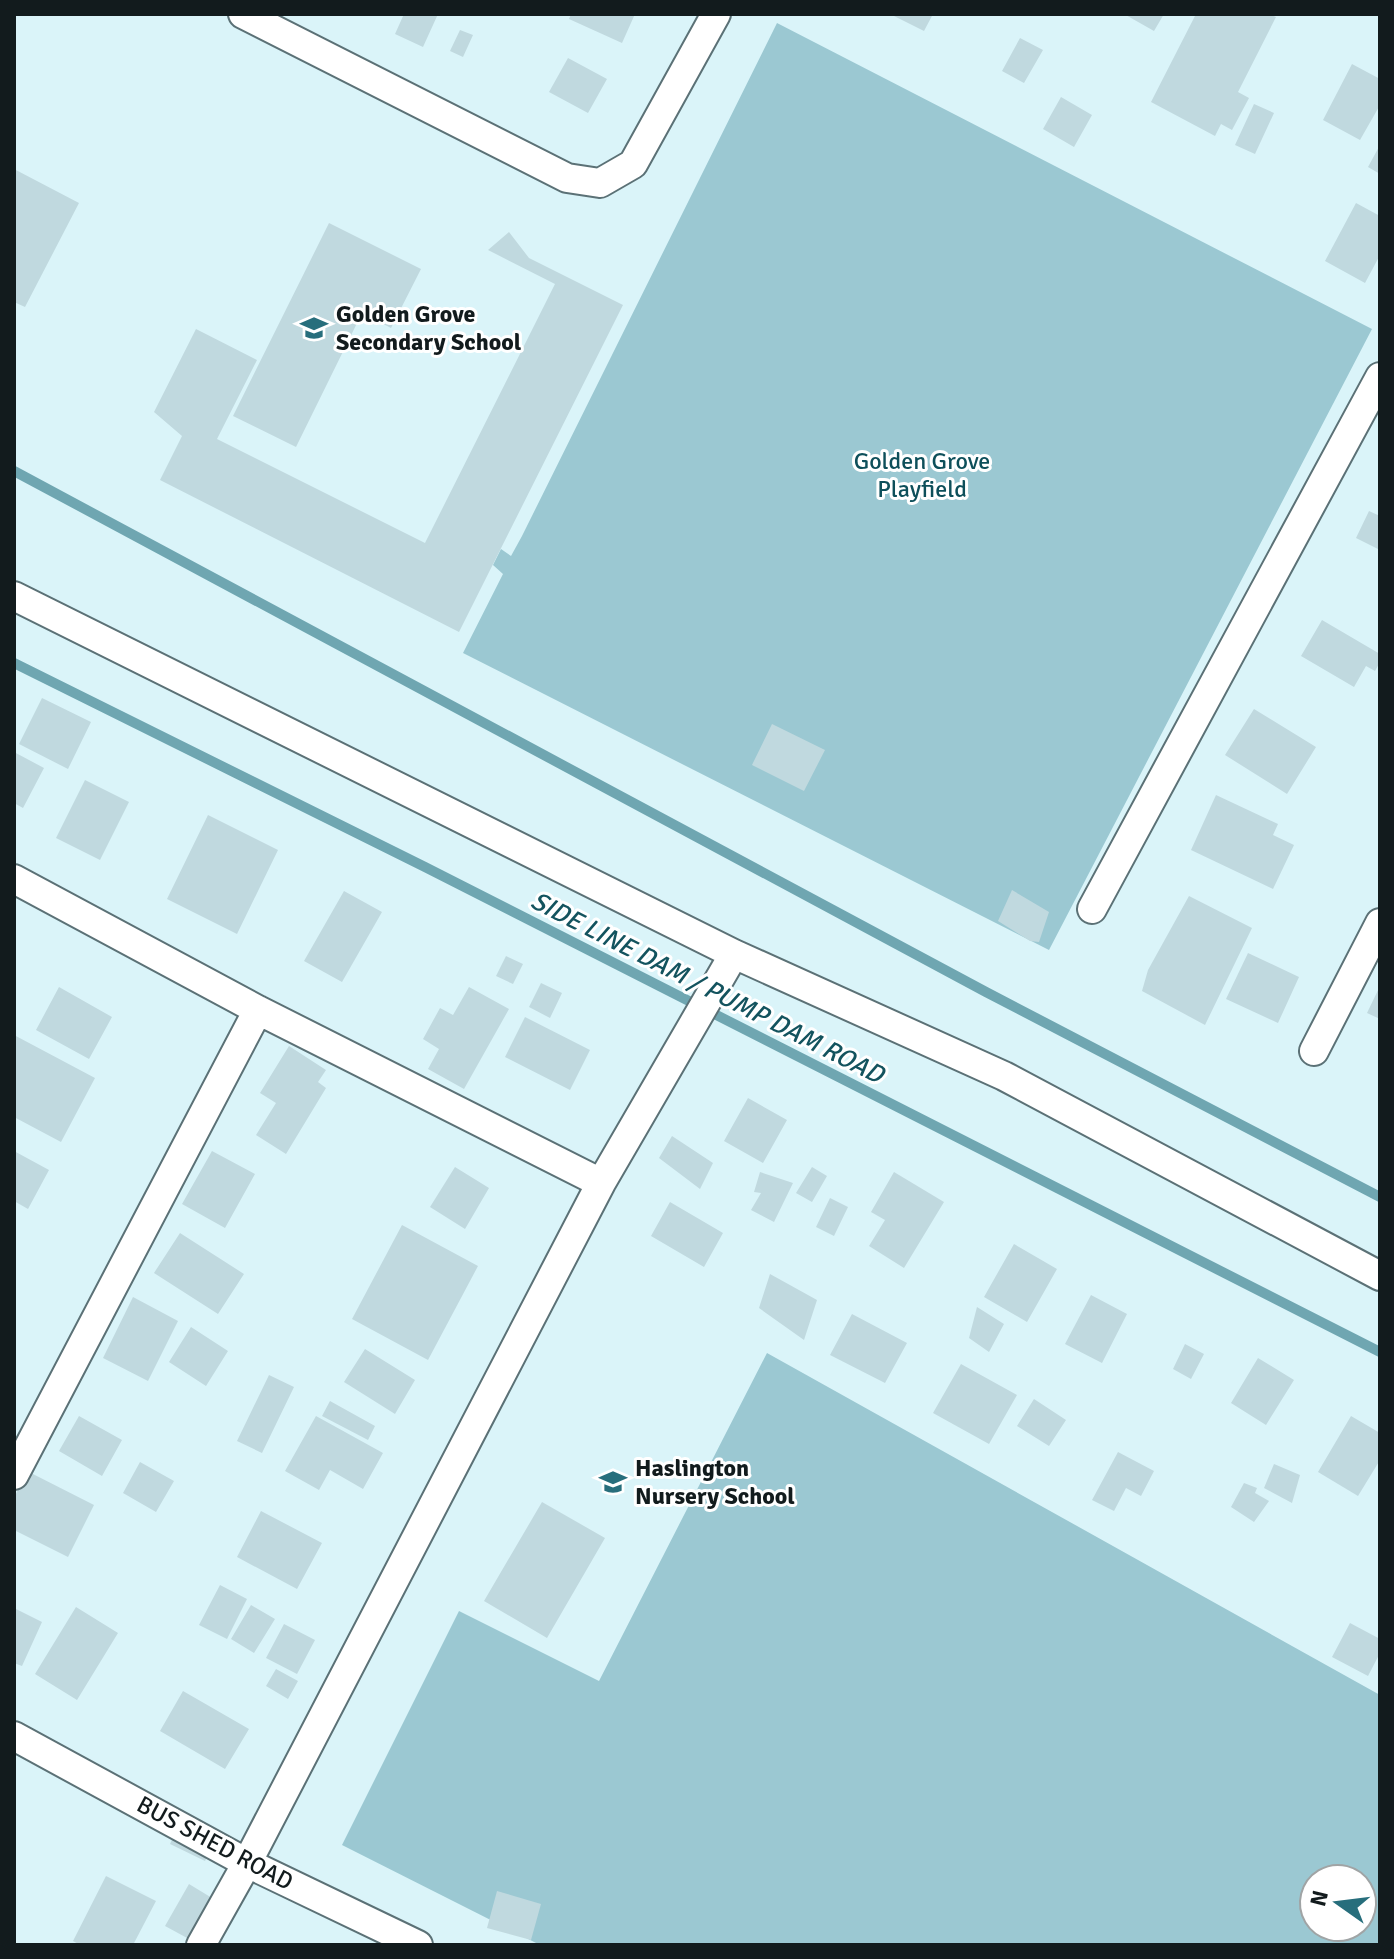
<svg xmlns="http://www.w3.org/2000/svg" width="1394" height="1959" font-family="Signika,sans-serif">
	<rect width="100%" height="100%" fill="#daf4f9"/>
	<path fill="#9bc8d2" fill-rule="evenodd" d="M 777,23 L 1372,329 L 1049,950 L 463,653 L 503,574 L 493,565 L 501,549 L 511,556 L 522,536 Z
		M 767,1353 L 1380,1695 L 1380,1945 L 540,1945 L 342,1845 L 459,1611 L 599,1681 ZM 1314,1879 L 1362,1879 L 1362,1927 L 1314,1927 Z"/>
	<g fill="none" stroke-linecap="round" stroke-linejoin="round">
		<path stroke="#6fa6b1" stroke-width="10" d="M 14,471 L 986,992 L 1380,1197
			M 14,663 L 425,867 L 1380,1352"/>
	</g>
	<path fill="#c0d9df" d="M 404,14 L 438,14 L 423,47 L 395,34 Z
		M 571,14 L 635,14 L 622,43 L 569,19 Z
		M 890,14 L 933,14 L 924,31 Z
		M 1124,14 L 1164,14 L 1154,31 Z
		M 1196,14 L 1269,14 L 1276,17 L 1238,92 L 1249,98 L 1232,130 L 1221,124 L 1215,136 L 1151,102 Z
		M 460,30 L 473,35 L 463,57 L 450,51 Z
		M 1020,38 L 1043,50 L 1024,83 L 1002,71 Z
		M 568,58 L 607,79 L 588,113 L 549,92 Z
		M 1352,64 L 1380,79 L 1380,105 L 1360,140 L 1323,120 Z
		M 1061,97 L 1092,115 L 1074,147 L 1043,129 Z
		M 1254,104 L 1274,113 L 1255,154 L 1235,145 Z
		M 1380,145 L 1380,174 L 1368,167 Z
		M 14,169 L 79,203 L 25,307 L 14,302 Z
		M 1356,203 L 1380,216 L 1380,255 L 1365,283 L 1325,261 Z
		M 329,223 L 421,269 L 391,328 L 362,313 L 296,447 L 233,416 Z
		M 509,232 L 529,258 L 623,305 L 459,632 L 160,480 L 182,436 L 154,412 L 196,329 L 257,360 L 217,439 L 425,543 L 555,284 L 488,250 Z
		M 1369,511 L 1380,516 L 1378,549 L 1356,538 Z
		M 1322,620 L 1380,654 L 1380,662 L 1375,671 L 1366,666 L 1354,687 L 1301,656 Z
		M 42,698 L 91,722 L 68,769 L 19,744 Z
		M 1254,709 L 1316,747 L 1287,794 L 1225,755 Z
		M 772,724 L 825,750 L 804,791 L 752,765 Z
		M 14,752 L 44,768 L 23,808 L 14,803 Z
		M 85,780 L 129,802 L 100,860 L 56,838 Z
		M 1216,795 L 1278,824 L 1273,835 L 1294,845 L 1273,889 L 1191,850 Z
		M 208,815 L 278,850 L 237,934 L 167,899 Z
		M 1012,890 L 1049,912 L 1039,942 L 1030,941 L 998,921 Z
		M 344,891 L 382,912 L 342,982 L 304,961 Z
		M 1189,896 L 1252,928 L 1205,1025 L 1142,991 L 1148,970 Z
		M 1248,953 L 1299,977 L 1278,1023 L 1226,999 Z
		M 506,956 L 523,964 L 513,984 L 496,976 Z
		M 541,983 L 562,993 L 550,1018 L 529,1007 Z
		M 1380,986 L 1380,1019 L 1367,1013 Z
		M 59,987 L 112,1017 L 89,1059 L 36,1030 Z
		M 469,987 L 509,1009 L 464,1089 L 428,1069 L 439,1049 L 423,1039 L 440,1008 L 453,1015 Z
		M 525,1017 L 590,1050 L 570,1090 L 505,1057 Z
		M 14,1035 L 95,1078 L 61,1142 L 14,1117 Z
		M 289,1046 L 326,1070 L 318,1082 L 326,1088 L 286,1154 L 256,1135 L 276,1103 L 260,1093 Z
		M 748,1098 L 787,1120 L 763,1163 L 724,1141 Z
		M 672,1136 L 713,1163 L 700,1189 L 659,1158 Z
		M 14,1151 L 49,1170 L 28,1209 L 14,1201 Z
		M 212,1151 L 255,1174 L 225,1228 L 182,1204 Z
		M 455,1167 L 489,1188 L 465,1229 L 430,1207 Z
		M 812,1167 L 827,1176 L 812,1202 L 796,1193 Z
		M 760,1172 L 793,1183 L 774,1222 L 751,1210 L 761,1193 L 754,1192 Z
		M 894,1172 L 944,1202 L 904,1268 L 869,1246 L 885,1220 L 871,1212 Z
		M 830,1198 L 848,1207 L 834,1236 L 816,1227 Z
		M 670,1202 L 723,1233 L 704,1267 L 651,1236 Z
		M 402,1225 L 478,1266 L 428,1360 L 352,1319 Z
		M 180,1233 L 244,1274 L 218,1314 L 154,1273 Z
		M 1014,1244 L 1057,1269 L 1027,1322 L 984,1297 Z
		M 770,1274 L 817,1300 L 804,1340 L 759,1308 Z
		M 1091,1295 L 1127,1314 L 1102,1363 L 1065,1344 Z
		M 133,1297 L 178,1321 L 148,1381 L 103,1358 Z
		M 977,1307 L 1004,1324 L 989,1352 L 969,1338 Z
		M 852,1314 L 907,1343 L 885,1383 L 830,1355 Z
		M 191,1327 L 228,1351 L 206,1386 L 169,1362 Z
		M 1185,1344 L 1204,1354 L 1191,1379 L 1173,1369 Z
		M 365,1349 L 415,1380 L 395,1414 L 344,1382 Z
		M 1258,1358 L 1294,1380 L 1266,1425 L 1231,1403 Z
		M 961,1364 L 1017,1395 L 989,1444 L 933,1413 Z
		M 269,1375 L 294,1387 L 262,1453 L 237,1441 Z
		M 1034,1399 L 1066,1420 L 1049,1446 L 1017,1426 Z
		M 330,1401 L 375,1426 L 368,1440 L 322,1416 Z
		M 79,1416 L 122,1440 L 102,1476 L 59,1451 Z
		M 316,1416 L 383,1453 L 363,1489 L 330,1470 L 319,1490 L 285,1471 Z
		M 1351,1416 L 1380,1433 L 1380,1460 L 1358,1496 L 1318,1472 Z
		M 1118,1452 L 1154,1471 L 1141,1496 L 1126,1488 L 1114,1511 L 1092,1500 Z
		M 140,1462 L 174,1481 L 156,1512 L 123,1493 Z
		M 1274,1464 L 1300,1475 L 1292,1503 L 1264,1488 Z
		M 27,1471 L 94,1505 L 68,1557 L 14,1530 L 14,1498 Z
		M 1244,1483 L 1257,1488 L 1255,1493 L 1269,1501 L 1254,1522 L 1231,1507 Z
		M 542,1502 L 605,1538 L 547,1638 L 484,1601 Z
		M 261,1511 L 322,1543 L 297,1589 L 237,1557 Z
		M 220,1585 L 247,1599 L 227,1639 L 199,1625 Z
		M 251,1605 L 275,1619 L 254,1653 L 231,1639 Z
		M 76,1607 L 118,1633 L 77,1700 L 35,1674 Z
		M 14,1608 L 42,1622 L 22,1666 L 14,1663 Z
		M 1350,1623 L 1380,1639 L 1380,1653 L 1368,1676 L 1332,1657 Z
		M 284,1624 L 315,1640 L 297,1674 L 266,1658 Z
		M 276,1669 L 298,1681 L 288,1699 L 266,1686 Z
		M 183,1691 L 249,1729 L 225,1769 L 160,1731 Z
		M 184,1814 L 219,1832 L 205,1861 L 170,1844 Z
		M 106,1876 L 156,1901 L 133,1945 L 80,1945 L 73,1941 Z
		M 189,1884 L 212,1898 L 189,1939 L 165,1926 Z
		M 497,1891 L 541,1904 L 531,1940 L 487,1928 Z"/>
	<g fill="none" stroke-linecap="round" stroke-linejoin="round">
		<g stroke="#5b7176" stroke-width="32">
			<path id="minor" d="M 243,14 L 567,178 L 600,183 L 633,164 L 716,14
				M 14,596 L 734,954 L 1004,1076 L 1380,1276
				M 14,879 L 258,1010 L 601,1183
				M 1092,909 L 1380,377
				M 1314,1051 L 1380,923
				M 14,1475 L 258,1010
				M 14,1736 L 247,1863 L 418,1945
				M 201,1945 L 247,1863 L 601,1183 L 734,954"/>
		</g>
		<use href="#minor" stroke="#fff" stroke-width="28"/>
	</g>
	<defs>
		<g id="school-bare" transform="scale(2.16)"><path d="M0-5L7-2L0 1L-7-2ZM-4 1L0 2.5L4 1V4Q0 6-4 4Z" fill="#276e7c" stroke="#fff" stroke-width="2.5" paint-order="stroke"/></g>
	</defs>
	<g fill-rule="evenodd">
		<use href="#school-bare" x="314" y="328"/>
		<use href="#school-bare" x="613" y="1482"/>
	</g>
	<g text-anchor="middle" dominant-baseline="central" stroke-width="6" stroke-linejoin="round" paint-order="stroke">
		<g font-size="24" font-weight="bold" fill="#121b1d" stroke="#fff" text-anchor="start">
			<text x="336" y="314">Golden Grove<tspan x="336" dy="28">Secondary School</tspan></text>
			<text x="635" y="1468">Haslington<tspan x="635" dy="28">Nursery School</tspan></text>
		</g>
		<g font-size="24" fill="#0d4f5a" stroke="#fff">
			<text x="922" y="461">Golden Grove<tspan x="922" dy="28">Playfield</tspan></text>
		</g>
		<g font-size="24" fill="#121b1d" stroke="#fff">
			<text transform="translate(215 1843) rotate(28)">BUS SHED ROAD</text>
		</g>
		<g font-size="26" font-style="italic" fill="#13535e" stroke="#fff">
			<text transform="translate(707 988) rotate(27)">SIDE LINE DAM / PUMP DAM ROAD</text>
		</g>
	</g>
	<rect width="1394" height="1959" fill="none" stroke="#121b1d" stroke-width="32"/>
	<g transform="translate(1338 1903) rotate(284)"><circle r="38" fill="#ffffff" stroke="#a0a4a5" stroke-width="2"/>
	<path d="M0-6L14 30L0 20L-14 30Z" fill="#276e7c"/>
	<text y="-12" font-size="22" font-weight="bold" text-anchor="middle" fill="#121b1d">N</text>
	</g>
</svg>
